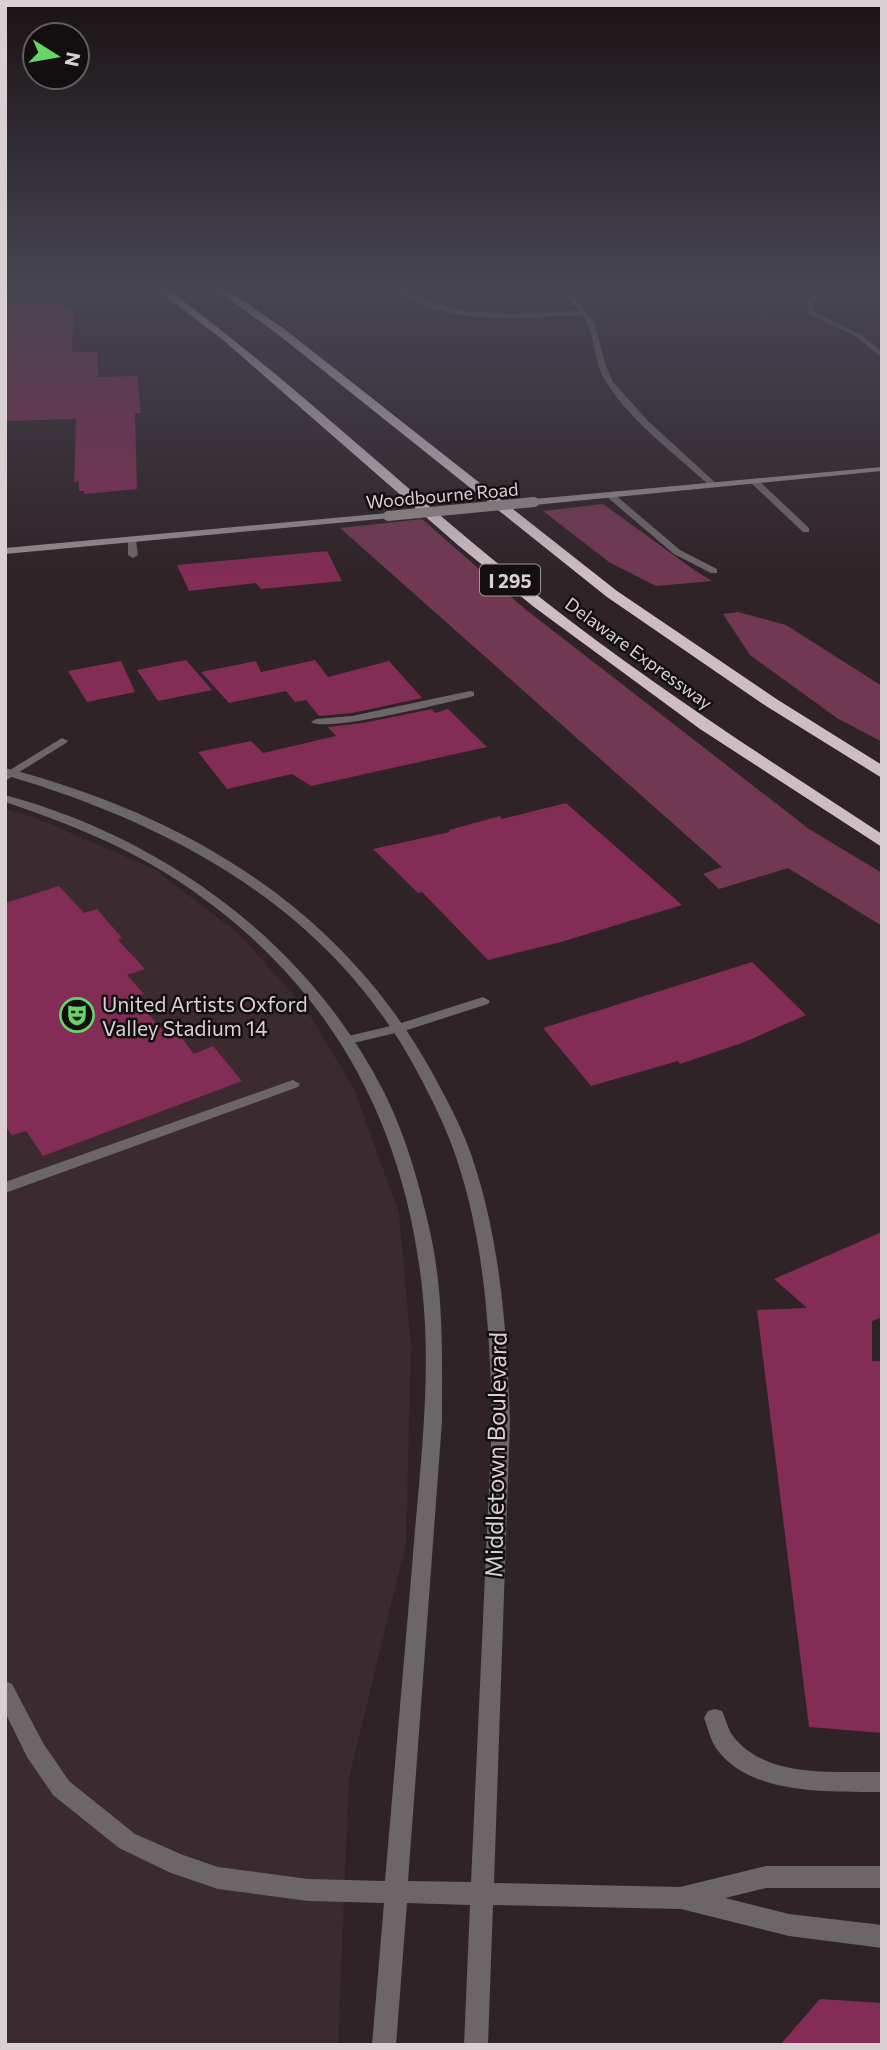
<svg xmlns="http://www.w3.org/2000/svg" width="887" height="2050" font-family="Commissioner,sans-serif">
	<rect width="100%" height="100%" fill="#2f2327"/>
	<path fill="#3c2a31" d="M 5,809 L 36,818 L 154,869 L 238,933 L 306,1009 L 354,1089 L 399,1213 L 411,1346 L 406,1543 L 349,1778 L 338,2045 L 5,2045 Z"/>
	<path fill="#723852" d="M 603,504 L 697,572 L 712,581 L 656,586 L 609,562 L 543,511 Z
		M 422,519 L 525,609 L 809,829 L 882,873 L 882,926 L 788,868 L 719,889 L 703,874 L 722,867 L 340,528 Z
		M 738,612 L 786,625 L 882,686 L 882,742 L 837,718 L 750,655 L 723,614 Z"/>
	<path fill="#822c56" d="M 5,289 L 65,289 L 65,309 L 74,309 L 72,352 L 98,352 L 98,377 L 137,376 L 141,413 L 135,413 L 137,489 L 84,494 L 84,491 L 79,491 L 79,481 L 74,482 L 76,419 L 5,421 Z
		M 327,551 L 342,581 L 261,589 L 256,583 L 189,591 L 177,565 Z
		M 186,660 L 212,690 L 158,701 L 137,670 Z
		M 315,660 L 328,677 L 389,661 L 422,698 L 352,713 L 319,716 L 306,700 L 295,702 L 286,691 L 229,703 L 201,672 L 256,661 L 261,672 Z
		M 121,661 L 135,692 L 87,702 L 68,671 Z
		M 432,709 L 435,713 L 448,709 L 487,747 L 311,786 L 292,774 L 227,789 L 198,752 L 251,741 L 263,753 L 336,736 L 328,727 L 363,723 Z
		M 566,803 L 682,905 L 561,942 L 488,960 L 422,892 L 418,893 L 373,849 L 450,832 L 449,830 L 500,816 L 502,819 Z
		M 59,886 L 84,913 L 97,909 L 122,938 L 118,940 L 145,969 L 127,975 L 144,994 L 134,998 L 167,1035 L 177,1032 L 194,1054 L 213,1046 L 242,1081 L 43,1156 L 26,1131 L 12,1135 L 5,1126 L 5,903 Z
		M 752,962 L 806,1015 L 742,1043 L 680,1064 L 678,1061 L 591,1086 L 543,1028 Z
		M 882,1232 L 882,1317 L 872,1321 L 872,1361 L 882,1361 L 882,1733 L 809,1727 L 757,1310 L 807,1308 L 774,1279 Z
		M 820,1999 L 882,2003 L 882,2045 L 780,2045 Z"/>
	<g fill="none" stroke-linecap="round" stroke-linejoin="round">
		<path fill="#6c6668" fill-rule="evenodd" d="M 751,479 L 757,479 L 809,528 L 809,532 L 803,532 L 751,483 Z
			M 607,493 L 613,493 L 680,550 L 717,569 L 717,573 L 711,573 L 674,554 L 607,497 Z
			M 470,691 L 474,692 L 474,696 C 449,702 326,733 311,722 L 316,719 L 352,716 Z
			M 62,738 L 68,741 L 66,743 L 5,781 L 5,773 Z
			M 483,997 L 490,1001 L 488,1004 L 404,1031 L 349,1044 L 342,1040 L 344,1037 L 395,1025 Z
			M 293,1080 L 300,1084 L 298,1087 L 5,1193 L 5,1182 Z
			M 715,1709 L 722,1711 C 726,1719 728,1730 733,1736 C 766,1779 834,1771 882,1772 L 882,1792 C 831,1791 749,1796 716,1748 C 710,1739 708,1728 704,1718 L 708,1711 Z"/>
		<path fill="#6c6668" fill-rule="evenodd" d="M 393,289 L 401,289 L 421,299 L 464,311 L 511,314 L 579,311 L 562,289 L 568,289 L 594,322 L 606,366 L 613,382 L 648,421 L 718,485 L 711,487 C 676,454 630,422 605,380 C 593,360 596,335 582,315 C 520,318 447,327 393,289 Z
			M 825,289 L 833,289 L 812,301 L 814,312 L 861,335 L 882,352 L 882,358 L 857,337 L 809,314 L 806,300 Z
			M 132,537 L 136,540 L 138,555 L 133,558 L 128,555 L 128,540 Z
			M 5,768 C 184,814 342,908 433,1074 C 448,1102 463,1129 473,1160 C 501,1244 507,1334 510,1422 L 494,1883 L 680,1887 L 766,1866 L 882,1866 L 882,1888 L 766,1888 L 725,1898 L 789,1914 L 882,1925 L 882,1948 L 789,1936 L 681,1909 L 493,1905 L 488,2045 L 464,2045 L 470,1905 L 407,1903 L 396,2045 L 372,2045 L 384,1903 L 308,1901 L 218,1889 L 171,1873 L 119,1848 L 53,1795 L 27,1757 L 5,1712 L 5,1681 L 12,1684 L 43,1743 L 69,1781 L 135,1834 L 183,1855 L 218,1867 L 308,1879 L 385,1881 C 394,1776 403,1672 412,1567 C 418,1487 429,1405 425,1324 C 414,1132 332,978 169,875 C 118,843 62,821 5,802 L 5,795 C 164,838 307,942 383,1090 C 406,1135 420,1186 431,1236 C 444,1297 442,1359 442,1421 L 408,1881 L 471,1882 L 492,1422 C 490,1334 485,1244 457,1160 C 447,1129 433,1102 418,1073 C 331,910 177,826 5,775 Z"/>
		<path fill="#94898d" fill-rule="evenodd" d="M 882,467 L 882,471 L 534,505 L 530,502 L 534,499 Z
			M 388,513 L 392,516 L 391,518 L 5,554 L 5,548 Z"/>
		<path fill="#cebec4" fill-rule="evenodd" d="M 156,289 L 167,289 C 298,385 414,499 542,599 C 650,684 767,759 882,834 L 882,847 L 700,729 L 534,607 L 459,546 L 222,339 Z
			M 215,289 L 226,289 L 283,328 L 617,591 L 778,700 L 882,765 L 882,778 L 766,706 L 607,597 L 275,332 Z"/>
		<path stroke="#94898d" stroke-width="10" d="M 388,516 L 534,502"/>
	</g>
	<linearGradient id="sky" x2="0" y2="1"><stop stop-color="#1a1315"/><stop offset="0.5" stop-color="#474552"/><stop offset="1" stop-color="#474552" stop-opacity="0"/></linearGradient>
	<rect width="887" height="576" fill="url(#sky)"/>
	<defs>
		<g id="theatre-ring" transform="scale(1.75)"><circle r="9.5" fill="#130e10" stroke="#67d466" stroke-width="1.5"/><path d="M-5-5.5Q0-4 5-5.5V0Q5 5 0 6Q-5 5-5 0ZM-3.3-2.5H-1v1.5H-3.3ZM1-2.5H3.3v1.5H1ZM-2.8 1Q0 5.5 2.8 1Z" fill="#67d466"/></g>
	</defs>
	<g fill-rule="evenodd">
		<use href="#theatre-ring" x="77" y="1015"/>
	</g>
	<g text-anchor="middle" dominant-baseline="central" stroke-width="5" stroke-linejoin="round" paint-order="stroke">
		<g font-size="18" fill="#d9d0d3" stroke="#130e10">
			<text transform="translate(442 495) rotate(-5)">Woodbourne Road</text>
			<text transform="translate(639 653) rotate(36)">Delaware Expressway</text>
		</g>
		<rect fill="#130e10" stroke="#9e9698" stroke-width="2" x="480" y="564.5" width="60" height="31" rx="5"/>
		<g font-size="19" font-weight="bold" fill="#d9d0d3">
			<text x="510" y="580">I 295</text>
		</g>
		<g font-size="21" fill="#d9d0d3" stroke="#130e10" text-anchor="start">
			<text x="102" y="1003">United Artists Oxford<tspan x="102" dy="24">Valley Stadium 14</tspan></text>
		</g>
		<g font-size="24" fill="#d9d0d3" stroke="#130e10">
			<text transform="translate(495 1455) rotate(-89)">Middletown Boulevard</text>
		</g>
	</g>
	<rect width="887" height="2050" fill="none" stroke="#d9d0d3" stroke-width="14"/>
	<g transform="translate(56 56) rotate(101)"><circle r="33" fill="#130e10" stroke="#625c5e" stroke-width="2"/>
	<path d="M0-5L12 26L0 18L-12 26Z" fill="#67d466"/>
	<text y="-10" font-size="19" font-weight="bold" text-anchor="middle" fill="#d9d0d3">N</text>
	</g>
</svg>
